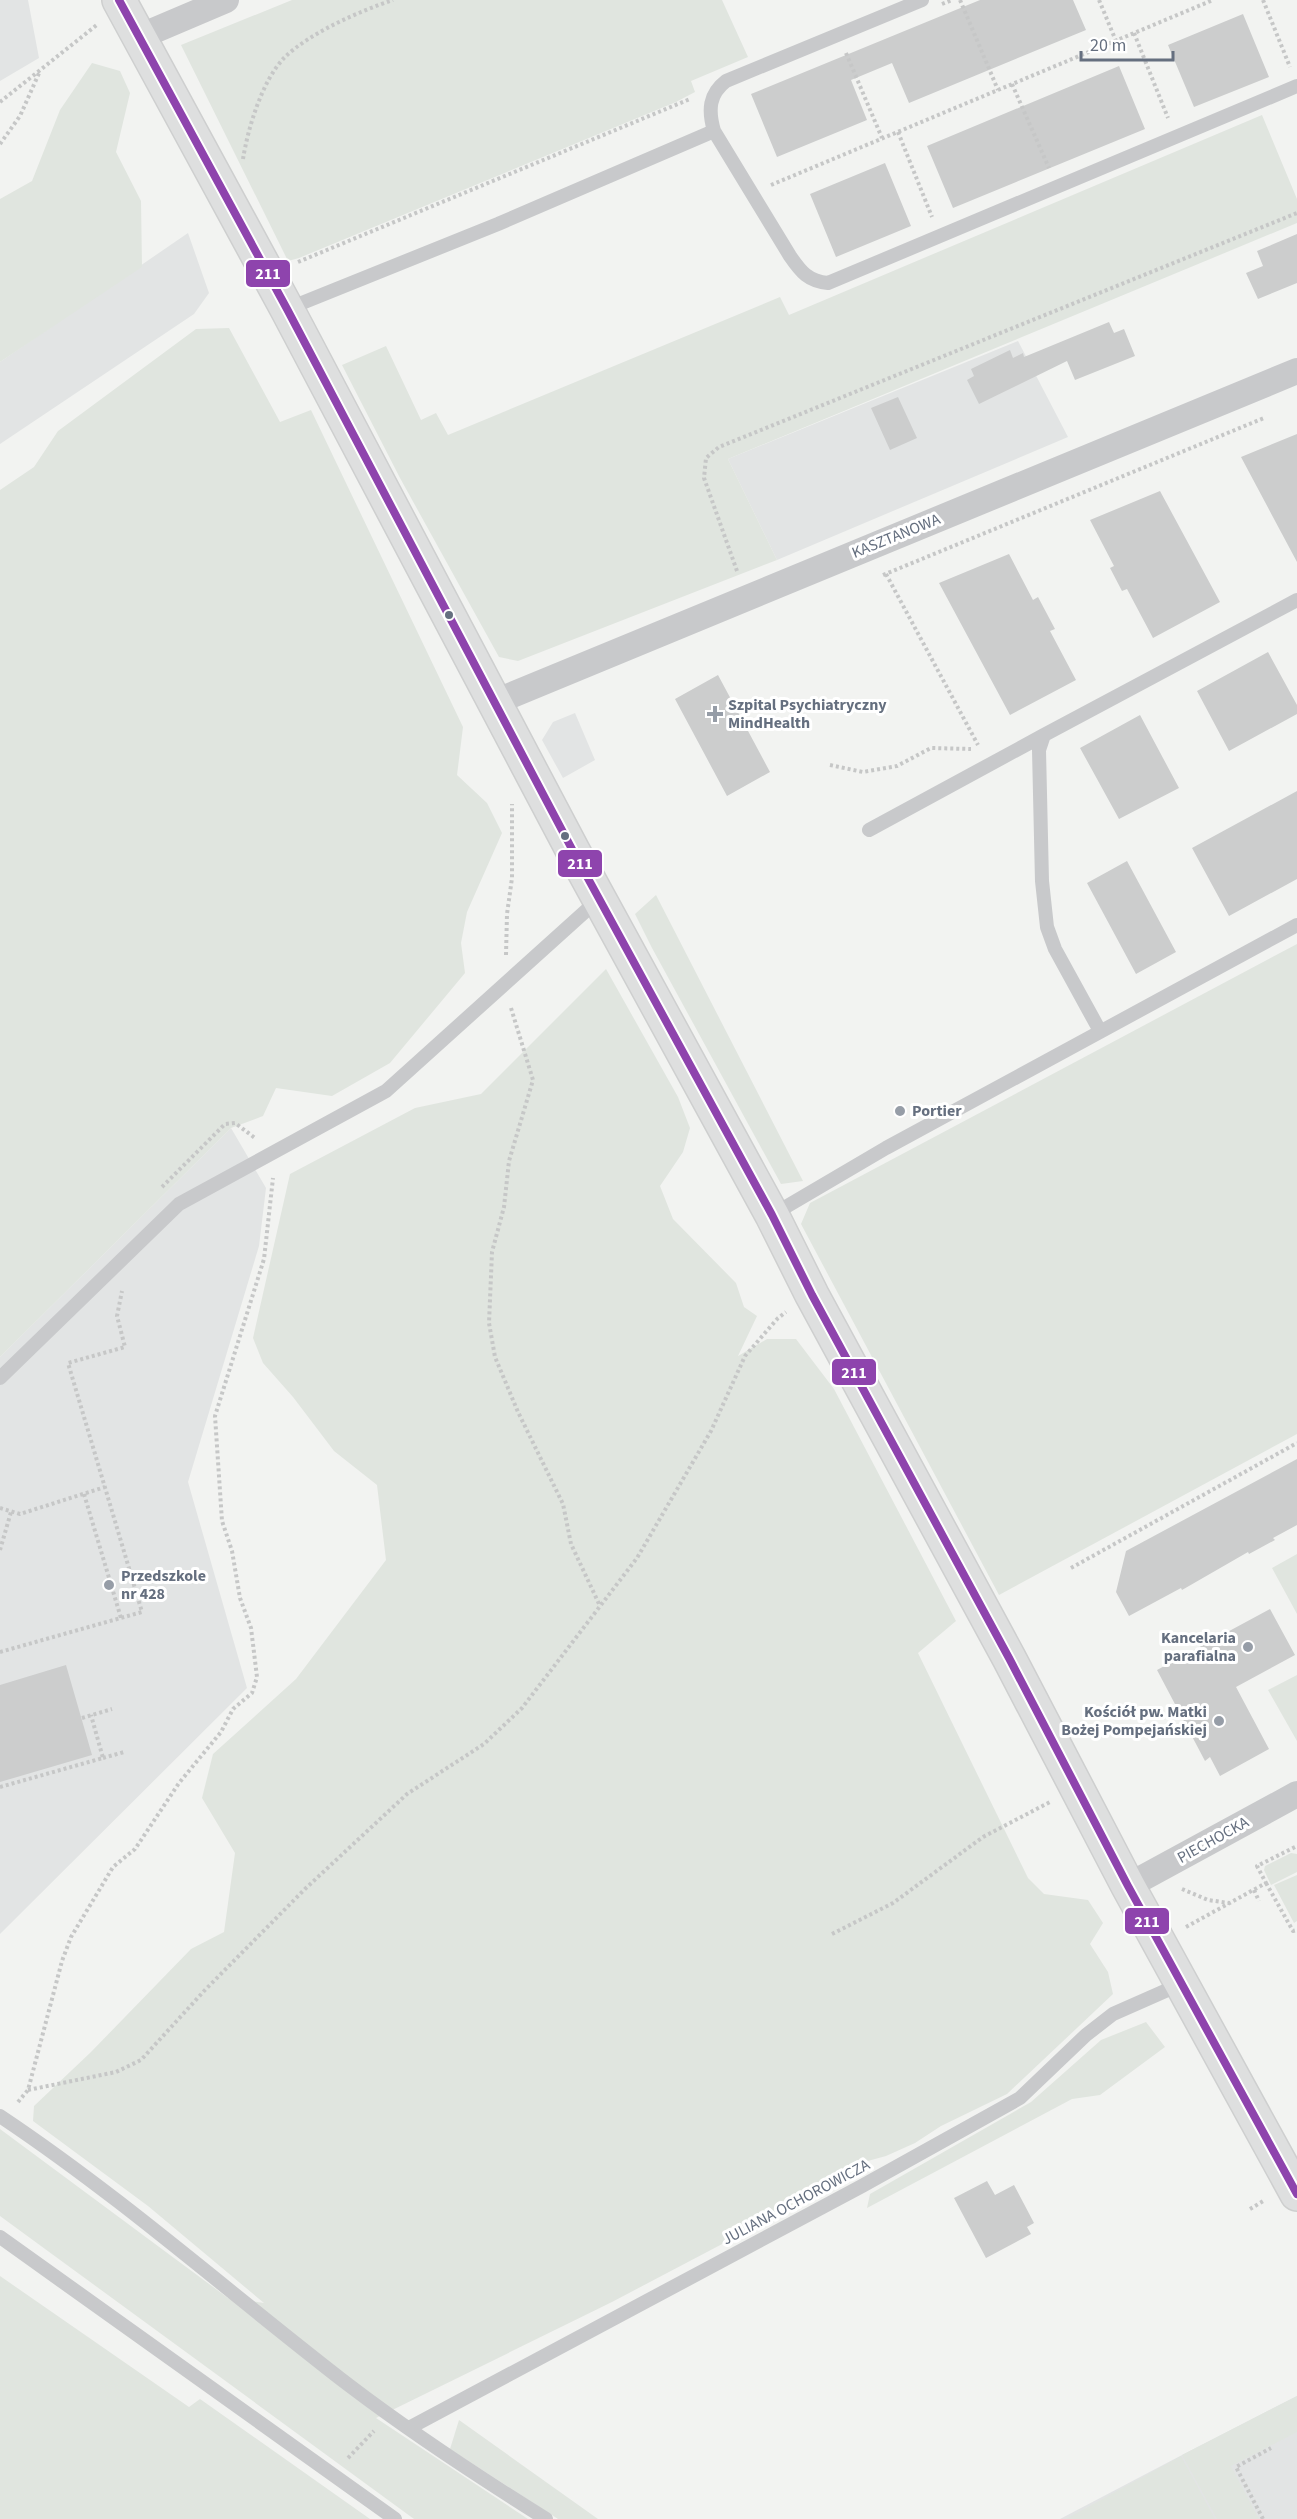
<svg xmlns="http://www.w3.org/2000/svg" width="1297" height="2519" font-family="'Source Sans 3',sans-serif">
	<rect width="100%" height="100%" fill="#f2f3f1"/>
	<path fill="#e2e4e4" d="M 0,0 L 28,0 L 39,58 L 0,81 Z
		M 188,233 L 209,293 L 194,314 L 0,444 L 0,362 Z
		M 1018,341 L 1068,437 L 777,560 L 728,459 Z
		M 575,713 L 595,760 L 563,778 L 542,740 L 553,722 Z
		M 231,1128 L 266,1188 L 259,1246 L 188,1482 L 247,1688 L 0,1934 L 0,1357 Z
		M 1297,2396 L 1297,2519 L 1060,2519 L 1182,2455 Z"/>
	<path fill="#e0e5df" d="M 292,0 L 722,0 L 748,57 L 691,81 L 695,92 L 676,102 L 299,258 L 288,261 L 181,45 Z
		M 92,63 L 120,71 L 130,93 L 116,152 L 141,201 L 142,267 L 0,362 L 0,199 L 32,181 L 60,110 Z
		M 1262,115 L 1297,199 L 1297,223 L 728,459 L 777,560 L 518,661 L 499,657 L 400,478 L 342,365 L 386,346 L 421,420 L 436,413 L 448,435 L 780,297 L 789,315 Z
		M 229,328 L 280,422 L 311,410 L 463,727 L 457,775 L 487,803 L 502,833 L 467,912 L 461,943 L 465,973 L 390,1063 L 332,1096 L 276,1088 L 263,1116 L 231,1128 L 0,1357 L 0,490 L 34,467 L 58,431 L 196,329 Z
		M 656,895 L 803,1181 L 781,1184 L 652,948 L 635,914 Z
		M 1297,944 L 1297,1434 L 999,1595 L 801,1224 L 810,1203 Z
		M 606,969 L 678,1097 L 690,1128 L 683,1152 L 660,1186 L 673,1219 L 736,1283 L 744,1307 L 757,1316 L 738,1356 L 767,1339 L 796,1339 L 834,1389 L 956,1621 L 918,1653 L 1028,1878 L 1044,1894 L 1088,1900 L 1103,1923 L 1090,1944 L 1108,1972 L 1113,1994 L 1007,2094 L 941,2126 L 915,2143 L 886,2156 L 853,2165 L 817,2194 L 612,2302 L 376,2418 L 528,2519 L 414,2519 L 0,2216 L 0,2129 L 228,2298 L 264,2303 L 148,2206 L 33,2121 L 34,2106 L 91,2052 L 191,1949 L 224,1932 L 235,1853 L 202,1798 L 213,1754 L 296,1679 L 386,1560 L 377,1485 L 334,1451 L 293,1397 L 263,1363 L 253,1338 L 290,1174 L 415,1108 L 481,1094 Z
		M 1297,1554 L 1297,1614 L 1272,1568 Z
		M 1297,1675 L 1297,1741 L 1268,1690 Z
		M 1291,1853 L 1297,1854 L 1297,1872 L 1271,1885 L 1264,1870 L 1265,1866 Z
		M 1297,1875 L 1297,1921 L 1294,1923 L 1274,1885 Z
		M 1146,2022 L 1165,2047 L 1100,2095 L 1072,2099 L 867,2208 L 870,2194 L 1031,2102 L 1101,2040 Z
		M 0,2276 L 189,2407 L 200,2399 L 370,2519 L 0,2519 Z
		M 1297,2396 L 1297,2432 L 1231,2466 L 1259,2519 L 1217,2519 L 1182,2455 Z
		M 459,2420 L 598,2519 L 558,2519 L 450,2449 Z
		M 1181,2456 L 1215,2519 L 1066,2519 Z"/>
	<path fill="#cccdcd" d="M 980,0 L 1073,0 L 1086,30 L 909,103 L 892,63 L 851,80 L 867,120 L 777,157 L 751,94 Z
		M 1243,14 L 1269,77 L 1194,107 L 1168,45 Z
		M 1119,66 L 1145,129 L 953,208 L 927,146 Z
		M 885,163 L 911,226 L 836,257 L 810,194 Z
		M 1297,234 L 1297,283 L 1258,299 L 1246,273 L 1263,266 L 1257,251 Z
		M 1109,322 L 1114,333 L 1124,329 L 1135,356 L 1075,380 L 1067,361 L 979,404 L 967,380 L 974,376 L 971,369 L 1010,350 L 1013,358 L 1023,353 L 1024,357 Z
		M 898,397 L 917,438 L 890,450 L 871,408 Z
		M 1297,434 L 1297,562 L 1241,457 Z
		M 1160,491 L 1220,602 L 1153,638 L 1127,589 L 1122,591 L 1110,568 L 1114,566 L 1090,520 Z
		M 1009,554 L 1033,600 L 1038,597 L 1055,629 L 1050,631 L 1076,680 L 1010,715 L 939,583 Z
		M 1268,652 L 1297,705 L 1297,714 L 1229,751 L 1197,691 Z
		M 718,675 L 770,772 L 727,796 L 675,699 Z
		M 1140,715 L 1179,788 L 1119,819 L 1080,748 Z
		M 1297,791 L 1297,879 L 1229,916 L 1192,848 Z
		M 1127,861 L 1176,952 L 1136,974 L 1087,883 Z
		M 1297,1459 L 1297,1525 L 1273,1538 L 1275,1540 L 1249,1554 L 1248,1552 L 1182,1590 L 1181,1588 L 1129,1616 L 1116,1592 L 1126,1551 Z
		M 1270,1609 L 1295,1655 L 1236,1687 L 1269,1749 L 1220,1776 L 1210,1757 L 1205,1761 L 1157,1670 Z
		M 66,1665 L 92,1755 L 0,1782 L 0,1685 Z
		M 987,2181 L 995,2195 L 1014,2185 L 1034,2223 L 1027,2227 L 1031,2234 L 986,2258 L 954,2198 Z"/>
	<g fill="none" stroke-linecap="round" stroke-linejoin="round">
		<g stroke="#cecfcf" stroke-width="36">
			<path id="secondary" d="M 119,0 L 287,309 L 573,851 L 772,1215 L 812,1295 L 1009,1658 L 1128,1886 L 1297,2194"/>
		</g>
		<path stroke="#c6c7c7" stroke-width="4" stroke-dasharray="3 3" stroke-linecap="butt" d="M 960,0 L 998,90
			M 1099,0 L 1116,41
			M 1263,0 L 1290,67
			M 942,4 L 952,0
			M 1134,33 L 1168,118
			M 846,53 L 882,138
			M 1012,84 L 1049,168
			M 0,102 L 98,24
			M 898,132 L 932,217
			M 0,144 L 20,116 L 40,71
			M 243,159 C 248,128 262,81 284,58 C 309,33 360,11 393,0
			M 771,185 L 1213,0
			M 298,262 L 690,99
			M 737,571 L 704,478 L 706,458 L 719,447 L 1297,213
			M 886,574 L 978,745
			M 883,575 L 1264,418
			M 830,765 L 863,772 L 897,766 L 931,748 L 971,749
			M 506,955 L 507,914 L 512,878 L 512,804
			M 511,1008 L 533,1080 L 509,1161 L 504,1207 L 492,1252 L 489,1323 L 495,1357 L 518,1412 L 563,1504 L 571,1544 L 600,1606
			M 162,1187 L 225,1124 L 235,1123 L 255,1138
			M 84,1494 L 121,1618
			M 0,1508 L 20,1514 L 105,1487
			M 0,1550 L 11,1512
			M 1071,1568 L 1297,1443
			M 0,1652 L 142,1612 L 68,1363 L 125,1347 L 117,1316 L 122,1291
			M 82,1718 L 112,1709
			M 103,1758 L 124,1752
			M 0,1787 L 103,1758 L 91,1715
			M 1266,1883 L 1293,1931 L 1297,1930
			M 1182,1889 L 1208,1900 L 1229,1903
			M 1254,1890 L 1259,1901
			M 1186,1927 L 1266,1883 L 1257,1866 L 1297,1846
			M 832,1934 L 893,1903 L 983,1837 L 1050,1802
			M 28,2090 L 116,2072 L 141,2060 L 205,1990 L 305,1889 L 407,1794 L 484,1744 L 522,1708 L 637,1558 L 711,1431 L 745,1356 L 778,1318 L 786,1312
			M 18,2102 L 28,2090 L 62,1961 L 71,1937 L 113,1867 L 135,1849 L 179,1783 L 221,1732 L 233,1709 L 252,1693 L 257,1677 L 251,1628 L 240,1598 L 232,1551 L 222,1521 L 215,1416 L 264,1259 L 273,1178
			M 1250,2209 L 1265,2200
			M 348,2458 L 374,2431
			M 1263,2519 L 1236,2467 L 1271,2448"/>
		<path stroke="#c8c9cb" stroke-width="14" d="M 922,0 L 726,81 C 709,94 708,110 714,131 L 790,256 C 801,272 808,281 828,283 L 1297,86
			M 287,309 L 498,224 L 714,131
			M 869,830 L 1044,735
			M 1100,1031 L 1055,949 L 1047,927 L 1042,881 L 1039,750 L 1044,735 L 1297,600
			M 772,1215 L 886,1148 L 1297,925
			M 0,1378 L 179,1204 L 386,1091 L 599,899
			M 0,2116 C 123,2198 233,2296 350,2386 C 413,2434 479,2477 546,2519
			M 0,2237 L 395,2519
			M 409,2428 L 862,2186 L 1020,2098 L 1086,2035 L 1113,2014 L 1181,1984"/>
		<path stroke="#c8c9cb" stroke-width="26" d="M 139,37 L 226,0
			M 495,702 L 1297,371
			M 1128,1886 L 1297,1794"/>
		<use href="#secondary" stroke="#dedfdf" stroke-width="33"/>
		<g stroke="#fff" stroke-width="12">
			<path id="bus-1" d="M 119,0 L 287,309 L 573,851 L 772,1215 L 812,1295 L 1009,1658 L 1128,1886 L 1297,2194"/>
		</g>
		<use href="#bus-1" stroke="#8e44ad" stroke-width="8"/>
	</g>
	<g fill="#656f7f" stroke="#fff" stroke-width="2">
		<circle cx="449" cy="615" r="5"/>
		<circle cx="565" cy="836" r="5"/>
	</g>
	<g fill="#969da7" stroke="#fff" stroke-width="2">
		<path d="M712 705h6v6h6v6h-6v6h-6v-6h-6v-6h6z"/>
		<circle cx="900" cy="1111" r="6"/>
		<circle cx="109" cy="1585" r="6"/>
		<circle cx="1248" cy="1647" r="6"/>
		<circle cx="1219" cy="1721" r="6"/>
	</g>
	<g text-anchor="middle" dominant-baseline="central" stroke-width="6" stroke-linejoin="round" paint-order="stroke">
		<g font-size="16" fill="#656f7f" stroke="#fff">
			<text transform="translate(896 536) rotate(-22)">KASZTANOWA</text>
			<text transform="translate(1213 1840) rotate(-29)">PIECHOCKA</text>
			<text transform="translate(796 2202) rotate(-28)">JULIANA OCHOROWICZA</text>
		</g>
		<g font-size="16" font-weight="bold" fill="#656f7f" stroke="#fff" text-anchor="start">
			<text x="728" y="705">Szpital Psychiatryczny<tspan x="728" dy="18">MindHealth</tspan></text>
			<text x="912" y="1111">Portier</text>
			<text x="121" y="1576">Przedszkole<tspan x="121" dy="18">nr 428</tspan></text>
			<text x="1236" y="1638" text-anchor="end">Kancelaria<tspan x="1236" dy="18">parafialna</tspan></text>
			<text x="1207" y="1712" text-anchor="end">Kościół pw. Matki<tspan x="1207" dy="18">Bożej Pompejańskiej</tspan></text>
		</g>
	</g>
	<g stroke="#fff" stroke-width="2">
		<rect x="245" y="259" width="46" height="29" rx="6" fill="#8e44ad"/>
		<rect x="557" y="849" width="46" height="29" rx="6" fill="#8e44ad"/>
		<rect x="831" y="1358" width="46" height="28" rx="6" fill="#8e44ad"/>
		<rect x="1124" y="1907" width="46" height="28" rx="6" fill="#8e44ad"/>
	</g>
	<g font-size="16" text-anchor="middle" font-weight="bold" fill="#fff">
		<text x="268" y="279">211</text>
		<text x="580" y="869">211</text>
		<text x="854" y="1378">211</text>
		<text x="1147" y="1927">211</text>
	</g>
	<path d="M1081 51v9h92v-9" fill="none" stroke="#656f7f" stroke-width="3"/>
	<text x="1090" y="51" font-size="18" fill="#656f7f" stroke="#ffffff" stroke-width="4.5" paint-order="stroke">20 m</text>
</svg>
